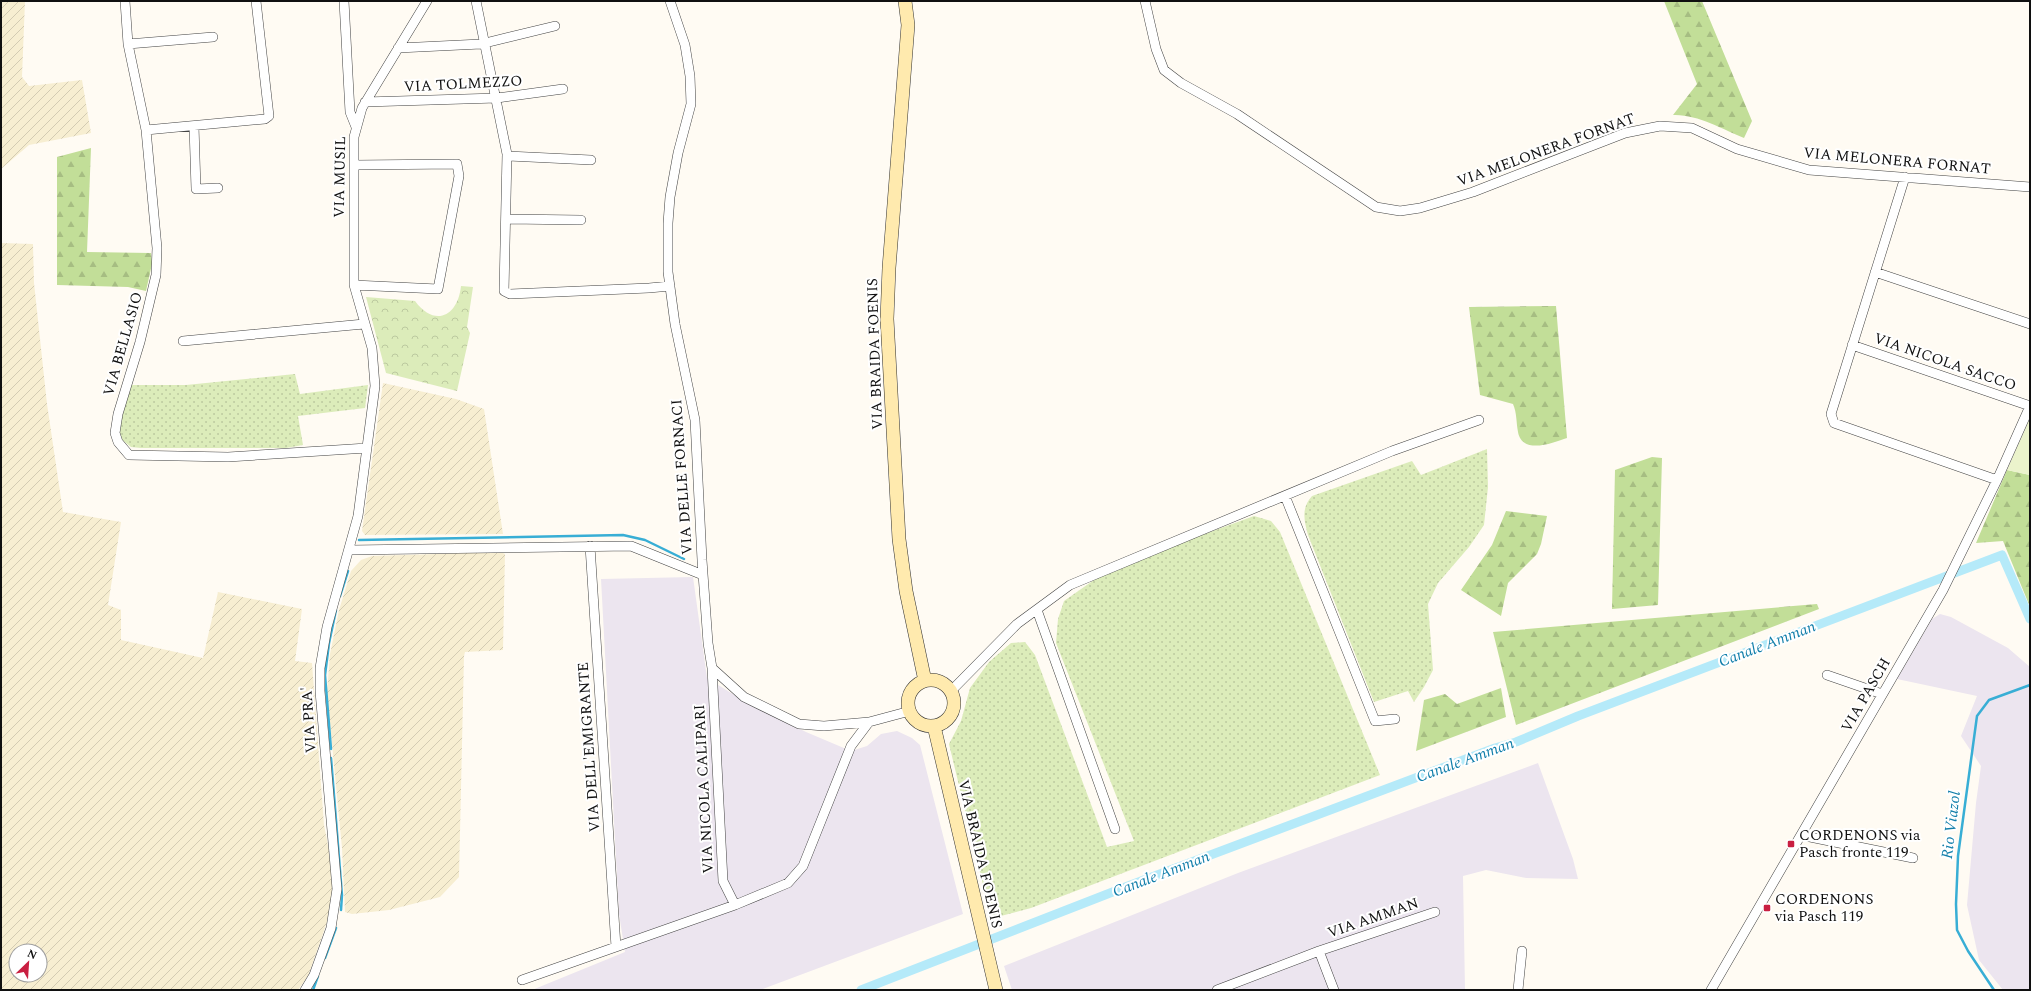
<svg xmlns="http://www.w3.org/2000/svg" width="2031" height="991" font-family="Spectral,serif">
	<defs>
		<pattern id="farmland-furrows" width="10" height="10" patternUnits="userSpaceOnUse"><rect width="10" height="10" fill="#f7eed1"/><path d="M-1 1l2-2M0 10L10 0M9 11l2-2" fill="none" stroke="#d3cbb2"/></pattern>
		<pattern id="grass-dots" width="8" height="8" patternUnits="userSpaceOnUse"><rect width="8" height="8" fill="#dcecba"/><path d="M2 2h.1M6 6h.1" fill="none" stroke="#bcc99f" stroke-width="1.8" stroke-linecap="round"/></pattern>
		<pattern id="forest-firs" width="22" height="20" patternUnits="userSpaceOnUse"><rect width="22" height="20" fill="#c2de98"/><path d="M5 1l3.5 6h-7zM16 11l3.5 6h-7z" fill="#a6bd82"/></pattern>
		<pattern id="park-crowns" width="20" height="18" patternUnits="userSpaceOnUse"><rect width="20" height="18" fill="#dcecba"/><path d="M2 6a3 3 0 1 1 6 0M12 15a3 3 0 1 1 6 0" fill="none" stroke="#bcc99f"/></pattern>
	</defs>
	<rect width="100%" height="100%" fill="#fffbf3"/>
	<path fill="#ece5ef" d="M 693,577 L 707,678 L 744,701 L 806,732 L 851,751 L 867,746 L 881,734 L 897,731 L 912,738 L 920,745 L 963,914 L 760,990 L 532,990 L 625,952 L 619,914 L 601,579 Z
		M 1940,614 L 1951,617 L 2008,648 L 2030,667 L 2030,990 L 2003,990 L 1979,960 L 1967,905 L 1976,803 L 1981,766 L 1961,736 L 1977,696 L 1897,679 L 1932,619 Z
		M 1538,763 L 1573,859 L 1578,879 L 1526,878 L 1486,870 L 1463,876 L 1465,990 L 1012,990 L 1004,966 L 1238,873 Z"/>
	<path fill="url(#farmland-furrows)" fill-rule="evenodd" d="M 1,1 L 25,1 L 22,77 L 29,86 L 82,80 L 91,133 L 29,145 L 1,169 Z
		M 1,243 L 33,244 L 34,283 L 47,404 L 63,512 L 121,522 L 108,605 L 121,610 L 121,640 L 203,658 L 218,592 L 302,609 L 295,661 L 312,663 L 324,825 L 332,865 L 333,893 L 331,910 L 319,945 L 308,976 L 298,990 L 1,990 ZM 16,951 L 40,951 L 40,975 L 16,975 Z
		M 383,383 L 456,399 L 484,409 L 503,534 L 365,535 L 362,531 Z
		M 501,552 L 505,554 L 503,650 L 465,652 L 464,656 L 459,877 L 440,897 L 389,910 L 352,914 L 345,912 L 342,848 L 327,692 L 330,654 L 339,610 L 351,571 L 361,560 L 372,556 Z"/>
	<path fill="url(#grass-dots)" d="M 295,374 L 300,394 L 368,385 L 365,408 L 298,416 L 303,445 L 286,448 L 141,448 L 131,447 L 121,439 C 117,421 126,402 131,385 L 186,385 Z
		M 1487,449 L 1488,487 L 1484,525 L 1469,547 L 1438,583 L 1428,604 L 1433,670 L 1424,687 L 1414,702 L 1408,691 L 1374,702 L 1308,535 C 1304,520 1301,508 1312,496 L 1412,461 L 1421,475 Z
		M 1254,516 L 1271,521 L 1280,532 L 1380,775 L 1031,908 L 997,917 L 990,914 L 949,744 L 961,721 L 970,688 L 989,662 L 1011,643 L 1025,642 L 1035,655 L 1107,847 L 1134,841 L 1056,643 L 1058,619 L 1064,601 L 1111,568 Z"/>
	<path fill="url(#forest-firs)" d="M 1664,1 L 1702,1 L 1752,121 L 1744,138 C 1722,129 1697,114 1673,115 L 1697,84 Z
		M 91,148 L 87,252 L 151,253 L 152,264 L 146,291 L 128,287 L 57,285 L 57,157 Z
		M 1556,306 L 1567,438 C 1553,443 1522,455 1518,432 C 1516,422 1517,413 1513,404 L 1480,395 L 1469,307 Z
		M 1652,457 L 1662,458 L 1658,605 L 1612,609 L 1615,470 Z
		M 2007,470 L 2030,475 L 2030,607 L 2003,541 L 1976,543 Z
		M 1506,511 L 1547,516 L 1541,544 L 1537,554 L 1508,583 L 1501,616 L 1461,590 L 1492,545 Z
		M 1817,604 L 1819,609 L 1516,725 L 1493,632 Z
		M 1501,688 L 1506,717 L 1416,751 L 1424,700 L 1445,694 L 1457,704 Z"/>
	<path fill="url(#park-crowns)" d="M 461,286 L 473,287 L 467,327 L 470,333 L 457,391 L 386,373 L 366,297 L 415,301 C 435,328 458,316 461,286 Z"/>
	<path fill="#ebf3cc" d="M 2030,418 L 2030,475 L 2007,470 Z"/>
	<g fill="none" stroke-linecap="round" stroke-linejoin="round">
		<path stroke="#38aed5" stroke-width="2.5" d="M 359,540 L 623,535 L 645,540 L 684,559
			M 340,596 L 348,571
			M 331,749 L 325,675 L 329,643 L 336,610
			M 331,758 L 342,895 L 341,910
			M 325,958 L 336,928
			M 313,990 L 318,976
			M 1994,990 L 1968,951 L 1957,930 L 1956,904 L 1958,856 L 1977,716 L 1989,700 L 2030,685"/>
		<path stroke="#b5eaf9" stroke-width="9" d="M 861,990 L 1128,886 L 1495,748 L 1516,742 L 1578,716 L 2002,555 L 2030,619"/>
		<g stroke="#434343" stroke-width="10">
			<path id="street" d="M 125,1 L 128,44 L 146,130 L 157,248 L 156,275 L 140,342 L 118,414 L 115,433 L 118,442 L 129,455 L 228,457 L 367,448
				M 344,1 L 350,112 L 356,127
				M 476,1 L 507,154 L 504,291 L 510,294 L 649,288 L 670,286
				M 670,1 L 685,45 L 690,76 L 691,104 L 678,153 L 670,197 L 668,223 L 668,272 L 675,324 L 695,420 L 702,560 L 708,643 L 712,668 L 744,697 L 799,724 L 824,726 L 869,722 L 910,711
				M 1145,1 L 1156,49 L 1164,70 L 1181,83 L 1237,114 L 1376,207 L 1400,211 L 1420,208 L 1473,192 L 1625,133 L 1660,126 L 1692,128 L 1737,149 L 1809,170 L 2030,187
				M 128,44 L 213,37
				M 398,48 L 481,44 L 555,26
				M 365,102 L 497,98 L 563,89
				M 194,126 L 196,189 L 218,188
				M 146,130 L 265,119 L 269,116 L 256,1
				M 507,156 L 591,160
				M 1905,177 L 1831,414 L 1834,423 L 1997,480
				M 506,219 L 581,220
				M 1875,272 L 2030,324
				M 354,285 L 438,289 L 459,176 L 457,164 L 354,165
				M 183,341 L 364,324
				M 1285,496 L 1375,721 L 1395,719
				M 590,546 L 616,947
				M 350,550 L 631,546 L 703,575
				M 1037,610 L 1115,829
				M 712,668 L 723,881 L 735,905
				M 1827,675 L 1882,694
				M 951,691 L 1017,624 L 1070,585 L 1392,451 L 1479,420
				M 1802,833 L 1810,837 L 1913,858
				M 1319,951 L 1435,912
				M 522,980 L 735,905 L 788,883 L 803,866 L 851,746 L 869,722
				M 305,990 L 314,975 L 331,928 L 337,889 L 320,691 L 320,668 L 327,627 L 358,516 L 375,386 L 372,348 L 354,285 L 354,137 L 362,108 L 427,1
				M 1217,990 L 1319,951 L 1334,990
				M 1518,990 L 1522,951
				M 1711,990 L 1943,590 L 1997,480 L 2030,406 L 1852,345"/>
		</g>
		<g stroke="#323232" stroke-width="14">
			<path id="secondary" d="M 905,1 L 908,25 L 889,268 L 887,319 L 899,539 L 906,591 L 925,681
				M908 703a23 23 0 1 1 46 0a23 23 0 1 1-46 0Z
				M 934,726 L 996,990"/>
		</g>
		<use href="#street" stroke="#fff" stroke-width="9"/>
		<use href="#secondary" stroke="#ffeaae" stroke-width="13"/>
	</g>
	<g fill="#c91f41" stroke="#fff" stroke-width="1.5">
		<rect x="1787" y="840" width="8" height="8" rx="2"/>
		<rect x="1763" y="904" width="8" height="8" rx="2"/>
	</g>
	<g text-anchor="middle" dominant-baseline="central" stroke-width="4" stroke-linejoin="round" paint-order="stroke">
		<g font-size="15" fill="#101010" stroke="#fff">
			<text transform="translate(463 84) rotate(-3)">VIA TOLMEZZO</text>
			<text transform="translate(1546 150) rotate(-20)">VIA MELONERA FORNAT</text>
			<text transform="translate(1897 161) rotate(5)">VIA MELONERA FORNAT</text>
			<text transform="translate(340 177) rotate(-89)">VIA MUSIL</text>
			<text transform="translate(123 344) rotate(-74)">VIA BELLASIO</text>
			<text transform="translate(875 354) rotate(-92)">VIA BRAIDA FOENIS</text>
			<text transform="translate(1945 362) rotate(19)">VIA NICOLA SACCO</text>
			<text transform="translate(682 477) rotate(-94)">VIA DELLE FORNACI</text>
			<text transform="translate(1866 695) rotate(-60)">VIA PASCH</text>
			<text transform="translate(309 720) rotate(-94)">VIA PRA'</text>
			<text transform="translate(589 747) rotate(-94)">VIA DELL'EMIGRANTE</text>
			<text transform="translate(704 789) rotate(-93)">VIA NICOLA CALIPARI</text>
			<text transform="translate(980 854) rotate(77)">VIA BRAIDA FOENIS</text>
			<text transform="translate(1373 918) rotate(-19)">VIA AMMAN</text>
		</g>
		<g font-size="15" fill="#101010" stroke="#fff" text-anchor="start">
			<text x="1799" y="835">CORDENONS via<tspan x="1799" dy="17">Pasch fronte 119</tspan></text>
			<text x="1775" y="899">CORDENONS<tspan x="1775" dy="17">via Pasch 119</tspan></text>
		</g>
		<g font-size="16" font-style="italic" fill="#117eaa" stroke="#fff">
			<text transform="translate(1767 644) rotate(-21)">Canale Amman</text>
			<text transform="translate(1465 760) rotate(-20)">Canale Amman</text>
			<text transform="translate(1951 825) rotate(-83)">Rio Viazol</text>
			<text transform="translate(1161 874) rotate(-21)">Canale Amman</text>
		</g>
	</g>
	<rect width="2031" height="991" fill="none" stroke="#101010" stroke-width="4"/>
	<g transform="translate(28 963) rotate(25)"><circle r="19" fill="#ffffff" stroke="#9f9f9f"/>
	<path d="M0-3L7 15L0 10L-7 15Z" fill="#c91f41"/>
	<text y="-6" font-size="11" font-weight="bold" text-anchor="middle" fill="#101010">N</text>
	</g>
</svg>
